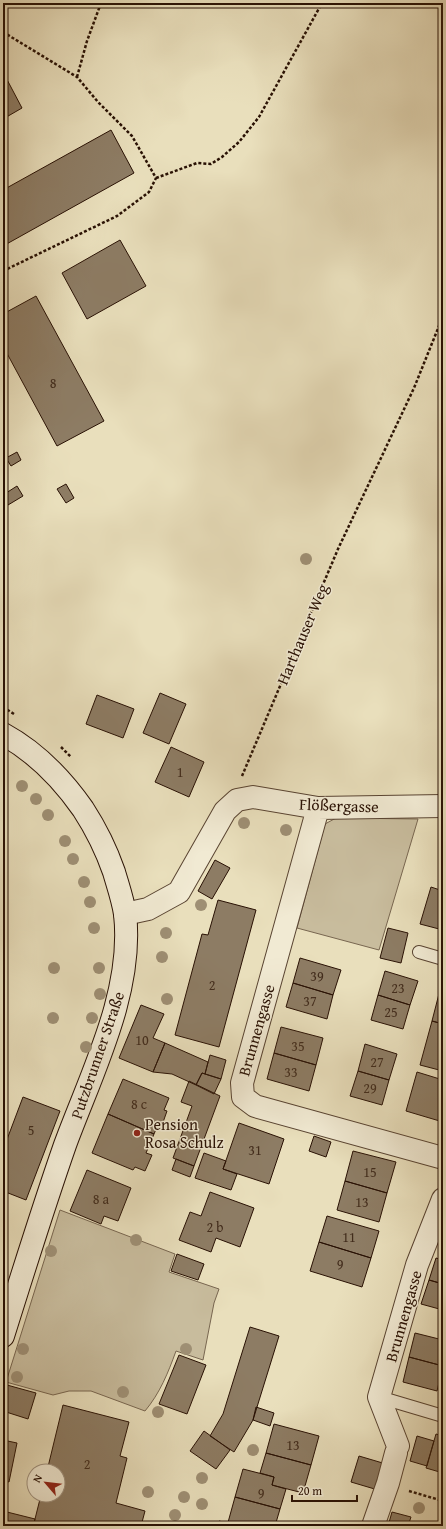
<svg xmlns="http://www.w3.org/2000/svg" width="446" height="1529" font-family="'Gentium Book Plus',serif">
	<rect width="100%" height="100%" fill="#e9dfbc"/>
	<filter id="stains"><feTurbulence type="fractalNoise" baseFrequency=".005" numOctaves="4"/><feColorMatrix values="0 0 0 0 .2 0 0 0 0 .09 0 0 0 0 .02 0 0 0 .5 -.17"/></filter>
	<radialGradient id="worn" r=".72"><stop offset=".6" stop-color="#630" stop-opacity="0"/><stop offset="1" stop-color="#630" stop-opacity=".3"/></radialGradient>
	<path fill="#c8bc9d" stroke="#786650" d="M 336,818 L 418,819 L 379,950 L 297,928 L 325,824 Z
		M 60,1210 L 175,1254 L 169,1272 L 219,1289 L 214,1303 L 203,1360 L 176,1351 C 168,1373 160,1393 145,1411 L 91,1391 L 69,1391 L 53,1395 L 6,1382 Z"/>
	<path fill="#8d7c64" stroke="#291104" d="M 3,72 L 22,108 L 3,119 Z
		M 111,130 L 134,173 L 3,246 L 3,190 Z
		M 120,240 L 146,286 L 87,319 L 62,273 Z
		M 36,296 L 104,421 L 57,446 L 3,346 L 3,314 Z
		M 17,452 L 21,460 L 11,466 L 6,458 Z
		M 66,484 L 74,498 L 66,503 L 57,489 Z
		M 17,486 L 23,496 L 8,505 L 3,495 Z
		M 160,693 L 186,704 L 169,744 L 143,733 Z
		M 97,695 L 134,709 L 123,738 L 86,724 Z
		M 171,747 L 204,762 L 189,797 L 155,782 Z
		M 443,854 L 443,869 L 439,868 Z
		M 215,860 L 230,868 L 212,899 L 198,891 Z
		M 431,887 L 443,891 L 443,930 L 420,924 Z
		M 218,900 L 256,910 L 219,1047 L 175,1035 L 202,934 L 208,935 Z
		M 388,928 L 408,933 L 401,963 L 380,958 Z
		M 300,958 L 341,970 L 333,995 L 293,983 Z
		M 385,971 L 418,981 L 410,1005 L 378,995 Z
		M 293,983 L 333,995 L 327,1019 L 286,1007 Z
		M 441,986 L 443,986 L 443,1024 L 432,1021 Z
		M 378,995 L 410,1005 L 403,1029 L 371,1020 Z
		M 141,1005 L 164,1014 L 153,1038 L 165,1043 L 153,1072 L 119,1058 Z
		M 432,1021 L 443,1024 L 443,1071 L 420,1065 Z
		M 281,1027 L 323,1038 L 316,1065 L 274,1053 Z
		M 165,1043 L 208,1062 L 205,1074 L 202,1073 L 196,1085 L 172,1074 L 153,1072 Z
		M 365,1044 L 397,1054 L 389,1080 L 358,1071 Z
		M 274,1053 L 316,1065 L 309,1091 L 267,1079 Z
		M 210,1055 L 226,1060 L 221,1079 L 205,1074 Z
		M 358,1071 L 389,1080 L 382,1105 L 350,1096 Z
		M 417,1072 L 443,1080 L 443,1122 L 406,1111 Z
		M 202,1073 L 221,1079 L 214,1094 L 196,1085 Z
		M 123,1079 L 169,1098 L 164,1110 L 167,1111 L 161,1128 L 157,1127 L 154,1134 L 108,1114 Z
		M 189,1081 L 220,1096 L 194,1166 L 173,1158 L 192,1106 L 181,1102 Z
		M 23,1097 L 60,1111 L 26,1200 L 3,1191 L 3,1150 Z
		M 108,1114 L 154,1134 L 146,1153 L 152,1155 L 145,1171 L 135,1167 L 133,1170 L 92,1153 Z
		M 239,1123 L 284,1139 L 269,1184 L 223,1169 Z
		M 314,1136 L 331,1142 L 326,1157 L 309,1151 Z
		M 353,1151 L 396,1162 L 387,1193 L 345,1181 Z
		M 204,1153 L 226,1161 L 223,1169 L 237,1174 L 231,1190 L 195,1178 Z
		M 176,1159 L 194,1166 L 190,1177 L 172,1170 Z
		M 87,1170 L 131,1188 L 118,1221 L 104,1216 L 101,1224 L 70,1211 Z
		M 345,1181 L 387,1193 L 379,1222 L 337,1210 Z
		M 210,1192 L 254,1208 L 240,1247 L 216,1238 L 211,1252 L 179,1240 L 190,1212 L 201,1216 Z
		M 327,1216 L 379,1231 L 371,1258 L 319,1242 Z
		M 319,1242 L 371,1258 L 362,1287 L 310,1271 Z
		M 177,1254 L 204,1264 L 198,1280 L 171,1271 Z
		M 436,1258 L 443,1260 L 443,1284 L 429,1280 Z
		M 429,1280 L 443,1284 L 443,1310 L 421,1304 Z
		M 250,1327 L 279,1336 L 253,1420 L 234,1452 L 210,1436 L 223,1414 Z
		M 415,1333 L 443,1340 L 443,1366 L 409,1357 Z
		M 179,1355 L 206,1365 L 187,1414 L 159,1404 Z
		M 409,1357 L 443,1366 L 437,1391 L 403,1382 Z
		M 7,1385 L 36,1393 L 28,1419 L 3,1411 L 3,1399 Z
		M 63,1405 L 129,1422 L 120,1456 L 127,1458 L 116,1503 L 145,1511 L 141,1526 L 47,1526 L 34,1523 L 41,1495 L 58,1495 L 58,1471 L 47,1471 Z
		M 256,1407 L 274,1413 L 270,1426 L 253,1420 Z
		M 274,1424 L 319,1436 L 311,1465 L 266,1453 Z
		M 204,1431 L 230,1450 L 216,1469 L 190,1451 Z
		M 436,1434 L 443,1436 L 443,1473 L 426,1468 Z
		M 417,1436 L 434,1441 L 427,1466 L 410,1461 Z
		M 3,1440 L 17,1443 L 9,1482 L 3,1480 Z
		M 266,1453 L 311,1465 L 303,1493 L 272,1485 L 274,1477 L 260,1473 Z
		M 359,1456 L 386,1464 L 378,1490 L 351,1482 Z
		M 243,1469 L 274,1477 L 272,1485 L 286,1489 L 280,1509 L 235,1497 Z
		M 235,1497 L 280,1509 L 275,1526 L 227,1526 Z
		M 3,1511 L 35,1519 L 34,1523 L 43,1525 L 42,1526 L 3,1526 Z
		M 392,1512 L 411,1517 L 408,1526 L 388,1526 Z
		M 219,1521 L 228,1523 L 227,1526 L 218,1526 Z
		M 163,1522 L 180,1526 L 162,1526 Z"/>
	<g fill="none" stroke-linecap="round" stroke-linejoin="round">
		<g stroke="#594432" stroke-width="14">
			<path id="lane" d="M 419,952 L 443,959
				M 379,1397 L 443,1416"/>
		</g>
		<g stroke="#594432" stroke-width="24">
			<path id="street" d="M 318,808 L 242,1083 L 243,1097 L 255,1106 L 443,1158
				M 125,914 L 148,909 L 179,892 L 225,811 L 237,800 L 253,797 L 318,808 L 443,806
				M 398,1446 L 379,1397 L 417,1265 L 443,1199
				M 373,1526 L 388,1483 L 396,1453"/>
		</g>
		<g stroke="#291104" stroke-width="24">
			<path id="secondary" d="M 3,734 C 36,752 62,779 83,809 C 96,829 106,849 114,872 C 118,886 123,900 125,914 C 134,992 91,1074 65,1145 C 43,1208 23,1272 3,1336"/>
		</g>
		<path stroke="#291104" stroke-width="2.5" stroke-dasharray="3 2" stroke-linecap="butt" d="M 3,32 L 77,77 L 98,102 L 132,136 L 156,178 L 149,192 L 117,216 L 3,271
			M 77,77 L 87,41 L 101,3
			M 156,178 L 197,163 L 211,164 L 222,157 L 239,142 L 259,117 L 322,3
			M 3,707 L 14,714
			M 61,747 L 71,757
			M 242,776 L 338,549 L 414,388 L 443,316
			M 409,1491 L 443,1501"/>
		<use href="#lane" stroke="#f1ead3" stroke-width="12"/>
		<use href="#street" stroke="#f1ead3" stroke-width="22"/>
		<use href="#secondary" stroke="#f1ead3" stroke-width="22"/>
	</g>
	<g fill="#9e8f74">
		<circle cx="306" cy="559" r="6"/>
		<circle cx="22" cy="786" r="6"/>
		<circle cx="36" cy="799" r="6"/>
		<circle cx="48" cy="815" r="6"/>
		<circle cx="244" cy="823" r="6"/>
		<circle cx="286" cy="830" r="6"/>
		<circle cx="65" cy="841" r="6"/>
		<circle cx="73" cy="859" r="6"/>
		<circle cx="84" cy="882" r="6"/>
		<circle cx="90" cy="902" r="6"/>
		<circle cx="201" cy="905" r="6"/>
		<circle cx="94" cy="928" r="6"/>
		<circle cx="166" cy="933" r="6"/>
		<circle cx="162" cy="957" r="6"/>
		<circle cx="54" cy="968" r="6"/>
		<circle cx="99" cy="968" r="6"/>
		<circle cx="100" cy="994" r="6"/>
		<circle cx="167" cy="999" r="6"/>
		<circle cx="53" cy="1018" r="6"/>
		<circle cx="92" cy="1018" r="6"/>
		<circle cx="86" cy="1047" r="6"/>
		<circle cx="136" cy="1240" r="6"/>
		<circle cx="51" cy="1251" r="6"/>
		<circle cx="23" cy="1349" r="6"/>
		<circle cx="186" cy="1349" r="6"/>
		<circle cx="17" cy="1377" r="6"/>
		<circle cx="123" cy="1392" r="6"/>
		<circle cx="158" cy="1412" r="6"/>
		<circle cx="253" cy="1450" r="6"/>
		<circle cx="202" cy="1478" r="6"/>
		<circle cx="148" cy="1492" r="6"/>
		<circle cx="184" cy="1497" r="6"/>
		<circle cx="202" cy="1504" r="6"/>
		<circle cx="419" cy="1508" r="6"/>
		<circle cx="175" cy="1515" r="6"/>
	</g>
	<circle fill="#8f2418" stroke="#f1ead3" stroke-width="1.5" cx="137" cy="1133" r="4"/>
	<g text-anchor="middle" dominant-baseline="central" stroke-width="3" stroke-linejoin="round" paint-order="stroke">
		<g font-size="14" fill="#422c1c">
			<text x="53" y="383">8</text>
			<text x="180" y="772">1</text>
			<text x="317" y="976">39</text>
			<text x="212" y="985">2</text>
			<text x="398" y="988">23</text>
			<text x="310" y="1001">37</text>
			<text x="391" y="1012">25</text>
			<text x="142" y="1040">10</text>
			<text x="298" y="1046">35</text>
			<text x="377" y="1062">27</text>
			<text x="291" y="1072">33</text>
			<text x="370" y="1088">29</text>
			<text x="139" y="1104">8 c</text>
			<text x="31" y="1130">5</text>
			<text x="255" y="1150">31</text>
			<text x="370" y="1172">15</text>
			<text x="101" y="1199">8 a</text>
			<text x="362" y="1202">13</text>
			<text x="215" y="1227">2 b</text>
			<text x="349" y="1237">11</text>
			<text x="340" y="1264">9</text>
			<text x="293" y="1445">13</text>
			<text x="87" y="1464">2</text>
			<text x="261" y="1493">9</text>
		</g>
		<g font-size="16" fill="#291104" stroke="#f1ead3">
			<text transform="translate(302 634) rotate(-67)">Harthauser Weg</text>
			<text transform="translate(339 805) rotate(2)">Flößergasse</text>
			<text transform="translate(256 1030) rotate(-74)">Brunnengasse</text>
			<text transform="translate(97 1055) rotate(-71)">Putzbrunner Straße</text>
			<text transform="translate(403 1316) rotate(-74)">Brunnengasse</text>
		</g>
		<g font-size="16" fill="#291104" stroke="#f1ead3" text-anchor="start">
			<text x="145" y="1124">Pension<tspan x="145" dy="18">Rosa Schulz</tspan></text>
		</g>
	</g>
	<rect width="446" height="1529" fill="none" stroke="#e9dfbc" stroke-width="16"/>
	<rect x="4" y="4" width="438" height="1521" fill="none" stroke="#291104" stroke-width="2"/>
	<rect x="8" y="8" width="430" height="1513" fill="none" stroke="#291104"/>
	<g transform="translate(46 1483) rotate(298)"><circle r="19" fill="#f1ead3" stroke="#a19380"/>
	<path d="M0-3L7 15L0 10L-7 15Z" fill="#8f2418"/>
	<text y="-6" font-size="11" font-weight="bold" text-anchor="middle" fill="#291104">N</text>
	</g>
	<path d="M292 1495v6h65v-6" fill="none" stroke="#291104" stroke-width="2"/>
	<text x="298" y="1495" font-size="12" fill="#291104" stroke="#f1ead3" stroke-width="3" paint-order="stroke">20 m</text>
	<rect width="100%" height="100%" filter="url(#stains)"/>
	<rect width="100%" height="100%" fill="url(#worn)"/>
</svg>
